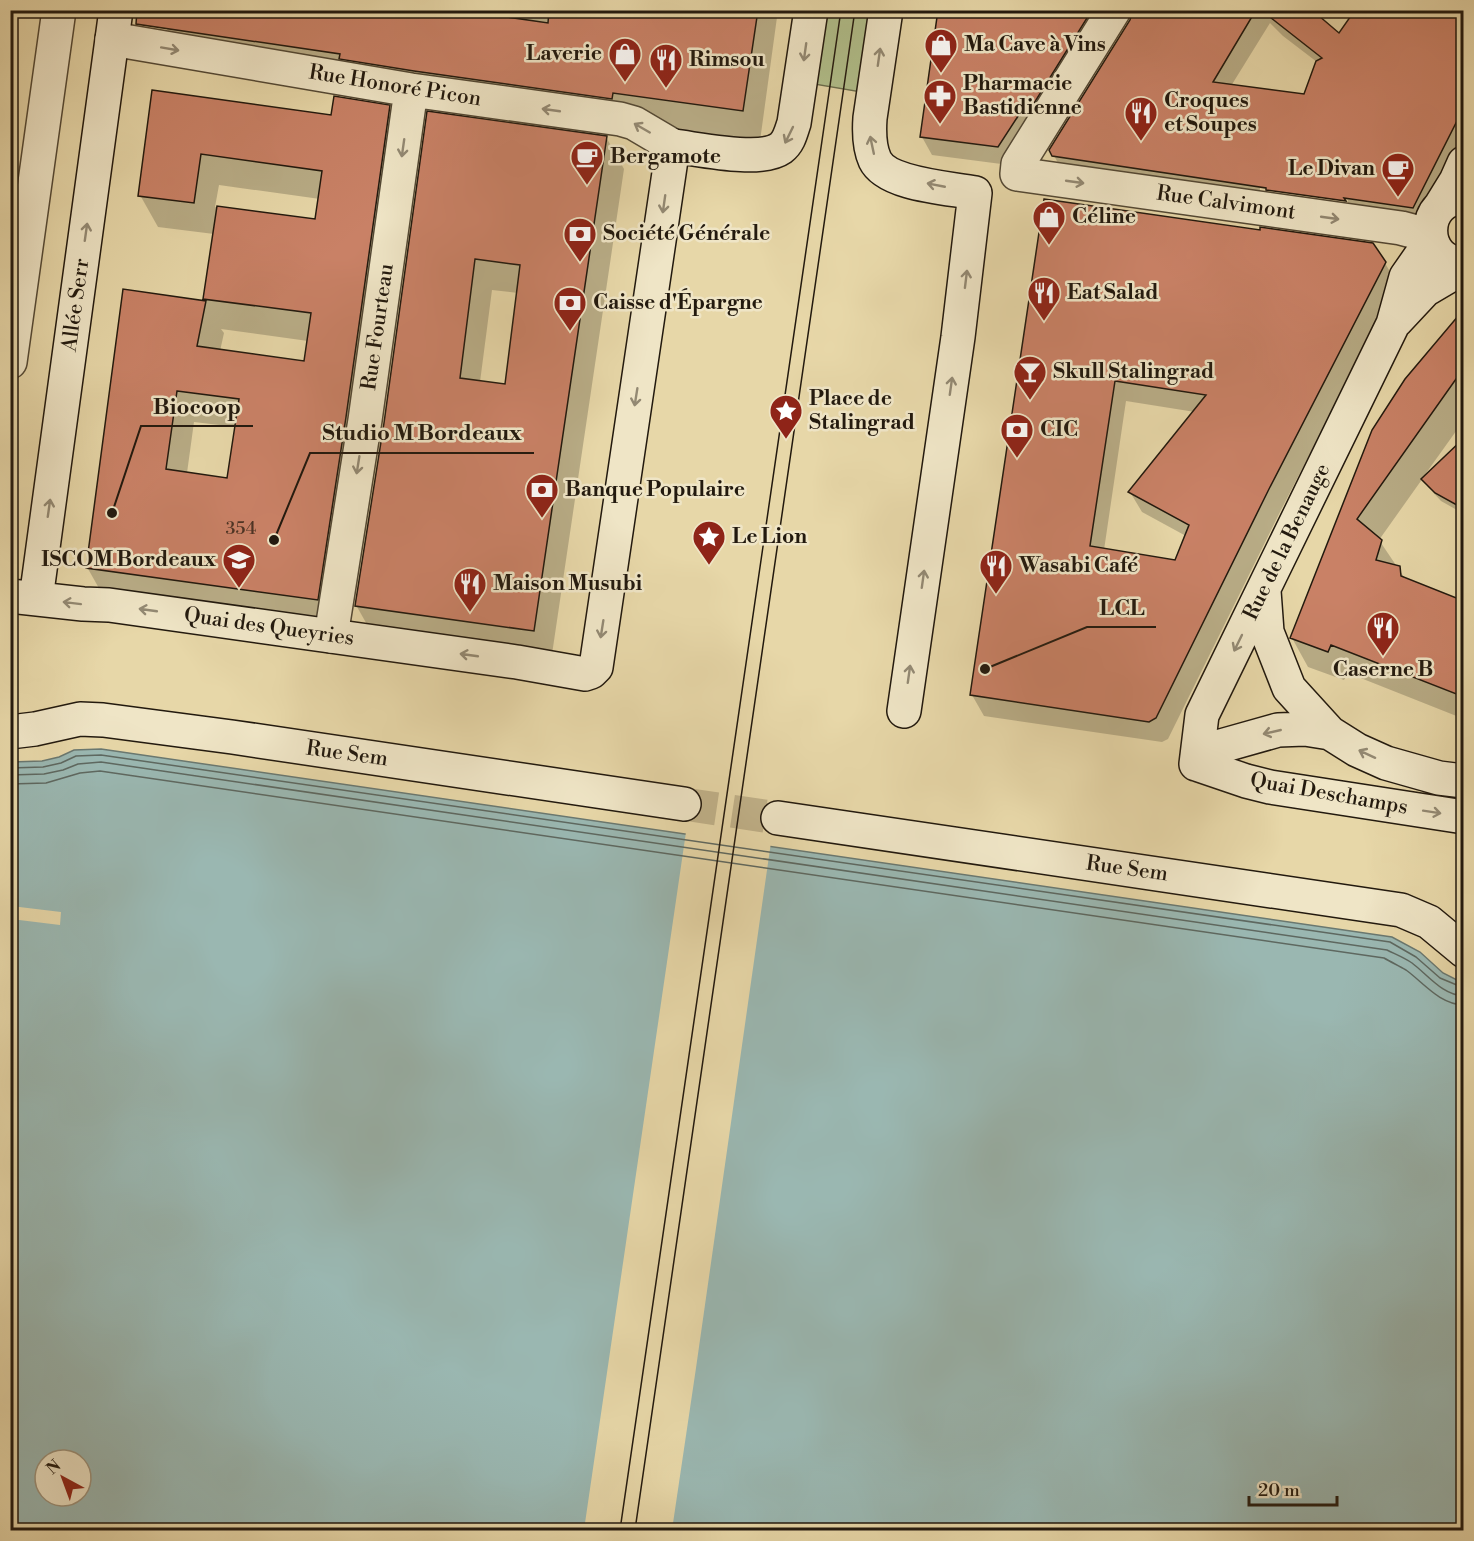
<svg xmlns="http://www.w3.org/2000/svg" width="1474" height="1541" font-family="'Libre Bodoni',serif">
	<rect width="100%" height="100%" fill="#e7d7a8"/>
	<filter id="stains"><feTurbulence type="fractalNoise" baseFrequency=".00333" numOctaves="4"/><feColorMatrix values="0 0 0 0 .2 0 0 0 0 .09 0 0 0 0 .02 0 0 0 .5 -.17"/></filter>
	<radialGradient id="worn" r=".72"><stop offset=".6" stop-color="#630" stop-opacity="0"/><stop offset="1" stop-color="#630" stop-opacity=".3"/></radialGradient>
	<path fill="#b1bf8b" stroke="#6a6c4c" stroke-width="1.5" d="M 825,11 L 872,11 L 861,92 L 814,84 Z"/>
	<path fill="#9ab7b1" stroke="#6a7870" stroke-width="1.5" fill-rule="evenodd" d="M 101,749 L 1392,937 L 1420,952 L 1443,973 L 1463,983 L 1463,1530 L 11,1530 L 11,762 L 42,761 L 59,757 L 74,750 ZM 45,1460 L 81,1460 L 81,1496 L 45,1496 Z"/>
	<path fill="#e7d7a8" d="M 686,832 L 771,842 L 696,1368 L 672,1530 L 584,1530 Z
		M 11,906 L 61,912 L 60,925 L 11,919 Z"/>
	<path fill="#0003" fill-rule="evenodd" d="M 163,10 L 778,10 L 760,141 L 630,123 L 179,51 L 162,20 Z
		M 940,10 L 1118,10 L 1009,165 L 932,155 L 922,137 Z
		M 1131,10 L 1309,10 L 1340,35 L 1464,10 L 1464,144 L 1423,225 L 1064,174 L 1051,150 L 1132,20 L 1134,11 ZM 1270,23 L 1283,36 L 1317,62 L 1305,96 L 1231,86 ZM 1260,188 L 1348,200 L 1348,203 L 1260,191 Z
		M 154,91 L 332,117 L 389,107 L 407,138 L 335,631 L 105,599 L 87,567 L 125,291 L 207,302 L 205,298 L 214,234 L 158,227 L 140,195 ZM 219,185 L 320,199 L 317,221 L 215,207 ZM 221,329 L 308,341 L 305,363 L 220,351 L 224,333 ZM 194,422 L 236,427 L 229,480 L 187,473 Z
		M 428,113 L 606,137 L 624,169 L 551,661 L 374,637 L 356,605 L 385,423 ZM 492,290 L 518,293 L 507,386 L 480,382 Z
		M 1045,201 L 1385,263 L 1397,284 L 1281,510 L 1168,739 L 1162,742 L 984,716 L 972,695 ZM 1126,401 L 1195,412 L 1130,492 L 1142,512 L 1186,536 L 1176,561 L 1104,550 Z
		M 1464,314 L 1464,420 L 1424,476 L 1464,440 L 1464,514 L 1441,501 L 1428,487 L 1423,478 L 1379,540 L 1406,580 L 1464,602 L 1464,719 L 1348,673 L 1344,680 L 1308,667 L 1292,638 Z"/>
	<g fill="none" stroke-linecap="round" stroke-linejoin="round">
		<path stroke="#5e6860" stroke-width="1.5" d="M 10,768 L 43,767 L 61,763 L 76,756 L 101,755 L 1390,942 L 1416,957 L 1440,978 L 1464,988
			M 10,775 L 44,774 L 63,770 L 78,764 L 101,762 L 1387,950 C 1395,954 1405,958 1412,963 C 1428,975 1442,995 1464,996
			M 10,784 L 46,783 L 80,773 L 100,771 L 1384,958 C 1391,962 1399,966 1406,970 C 1424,983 1439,1004 1464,1005"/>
	</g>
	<path fill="#c98166" stroke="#22190e" stroke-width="1.5" fill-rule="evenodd" d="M 137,10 L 480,10 L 480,13 L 548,23 L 549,10 L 758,10 L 743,111 L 613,93 L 612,99 L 414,71 L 339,59 L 340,54 L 136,24 Z
		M 938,10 L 1092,10 L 1028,113 L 1024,107 L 998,147 L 920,137 Z
		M 1133,10 L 1256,10 L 1213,82 L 1304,94 L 1316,61 L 1322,58 L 1261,10 L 1312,10 L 1339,33 L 1355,10 L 1464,10 L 1464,107 L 1413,208 L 1344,198 L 1346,201 L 1266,190 L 1266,188 L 1052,156 L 1049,150 L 1130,20 Z
		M 152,90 L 331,115 L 334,96 L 390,105 L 346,417 L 318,600 L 86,568 L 123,289 L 206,301 L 197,346 L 304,361 L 311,313 L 203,299 L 217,206 L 315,219 L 322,171 L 201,154 L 194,203 L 138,196 ZM 177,391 L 239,399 L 227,478 L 166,469 Z
		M 427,111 L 607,136 L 534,631 L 355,606 L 384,423 ZM 475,259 L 520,265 L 505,384 L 460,378 Z
		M 1044,199 L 1260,230 L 1260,227 L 1373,243 L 1386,262 L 1269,489 L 1156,718 L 1149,722 L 970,695 ZM 1115,381 L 1206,395 L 1128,492 L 1189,525 L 1175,560 L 1090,546 Z
		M 1464,309 L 1464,371 L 1456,379 L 1357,519 L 1382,540 L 1376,560 L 1400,566 L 1401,576 L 1464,601 L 1464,697 L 1331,645 L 1328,652 L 1290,638 L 1372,430 L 1405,379 Z
		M 1464,438 L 1464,509 L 1435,493 L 1421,479 Z"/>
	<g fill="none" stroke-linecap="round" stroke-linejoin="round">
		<path stroke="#c0b189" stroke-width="33" stroke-dasharray="33 16" stroke-linecap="butt" d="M 684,804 L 778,818"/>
		<g stroke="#534834" stroke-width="36">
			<path id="street" d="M 112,39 L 411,90 L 620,119 L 634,123 L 673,146
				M 1017,174 L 1401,228 L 1416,232 L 1431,241
				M 1017,174 L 1018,164 L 1114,10
				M 10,362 L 59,10
				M 331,636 L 365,420 L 411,90"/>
		</g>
		<g stroke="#22190e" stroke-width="36">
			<path id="secondary" d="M 886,10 L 870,118 C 869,132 869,147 875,160 C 887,185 950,188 975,193 L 958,337 L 904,711
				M 1464,198 C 1420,197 1419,263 1464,264
				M 1440,207 L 1456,181 L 1464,163
				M 1396,321 L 1425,290 L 1464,267
				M 1264,591 L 1267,632 L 1289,688 L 1330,733 L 1357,750 L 1386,763 L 1439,778 L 1464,781
				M 10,596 L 83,604 L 109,605 L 517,662 L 585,674 L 591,672 L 596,667 L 673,146 C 699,149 760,163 781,148 C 789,142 791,132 794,123 L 811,10
				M 36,599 L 116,10
				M 10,732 L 35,729 L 80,719 L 103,720 L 232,737 L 684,804
				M 1196,764 L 1202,715 L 1393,324 L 1406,277 L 1431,241
				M 1196,764 L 1246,781 L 1270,787 L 1464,817
				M 1196,764 L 1214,748 L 1278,730 L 1305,729 L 1330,733
				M 778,818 L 1401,910 L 1429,922 L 1464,951"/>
		</g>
		<use href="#street" stroke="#efe5c6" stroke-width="33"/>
		<use href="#secondary" stroke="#efe5c6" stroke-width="33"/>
		<path stroke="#22190e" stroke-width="1.5" d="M 620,1530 L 841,10
			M 635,1530 L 855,10"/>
	</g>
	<defs><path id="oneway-shaft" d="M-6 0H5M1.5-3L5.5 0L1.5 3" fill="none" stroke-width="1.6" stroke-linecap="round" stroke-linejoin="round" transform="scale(1.5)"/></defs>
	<g stroke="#938973">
		<use href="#oneway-shaft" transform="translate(170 49) rotate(10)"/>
		<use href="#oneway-shaft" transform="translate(805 52) rotate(98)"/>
		<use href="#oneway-shaft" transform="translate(879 57) rotate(-82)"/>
		<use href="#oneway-shaft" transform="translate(551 110) rotate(-172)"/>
		<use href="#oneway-shaft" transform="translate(642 128) rotate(-150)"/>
		<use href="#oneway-shaft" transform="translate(789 135) rotate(116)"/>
		<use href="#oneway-shaft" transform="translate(872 145) rotate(-102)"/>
		<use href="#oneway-shaft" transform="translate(403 148) rotate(98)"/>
		<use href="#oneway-shaft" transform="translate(1075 182) rotate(8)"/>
		<use href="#oneway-shaft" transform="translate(936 185) rotate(-169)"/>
		<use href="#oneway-shaft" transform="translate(664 204) rotate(98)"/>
		<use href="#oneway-shaft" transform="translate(1330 218) rotate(8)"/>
		<use href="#oneway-shaft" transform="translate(86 232) rotate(-82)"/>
		<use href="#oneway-shaft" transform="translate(966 279) rotate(-83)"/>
		<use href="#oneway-shaft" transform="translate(951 386) rotate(-82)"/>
		<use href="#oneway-shaft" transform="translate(636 397) rotate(99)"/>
		<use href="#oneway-shaft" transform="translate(358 465) rotate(99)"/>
		<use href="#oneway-shaft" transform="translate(49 508) rotate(-82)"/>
		<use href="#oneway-shaft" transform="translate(923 579) rotate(-82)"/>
		<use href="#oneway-shaft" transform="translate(72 603) rotate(-173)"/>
		<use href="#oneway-shaft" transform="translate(148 610) rotate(-172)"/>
		<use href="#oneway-shaft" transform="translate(602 629) rotate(99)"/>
		<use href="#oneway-shaft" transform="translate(1238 643) rotate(116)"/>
		<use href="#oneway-shaft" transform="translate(469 655) rotate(-172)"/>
		<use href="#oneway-shaft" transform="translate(909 674) rotate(-82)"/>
		<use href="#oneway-shaft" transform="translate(1272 732) rotate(167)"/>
		<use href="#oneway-shaft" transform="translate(1367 754) rotate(-155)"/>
		<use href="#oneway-shaft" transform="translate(1432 812) rotate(9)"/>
	</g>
	<defs>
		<g id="shop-pin" transform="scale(1.725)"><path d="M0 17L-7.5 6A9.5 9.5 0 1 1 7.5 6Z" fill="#8f2418" stroke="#efe5c6"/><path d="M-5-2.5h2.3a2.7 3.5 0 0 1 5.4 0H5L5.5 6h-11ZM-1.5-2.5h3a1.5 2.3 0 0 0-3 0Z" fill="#fff"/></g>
		<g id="restaurant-pin" transform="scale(1.725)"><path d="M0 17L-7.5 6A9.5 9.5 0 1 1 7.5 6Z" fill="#8f2418" stroke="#efe5c6"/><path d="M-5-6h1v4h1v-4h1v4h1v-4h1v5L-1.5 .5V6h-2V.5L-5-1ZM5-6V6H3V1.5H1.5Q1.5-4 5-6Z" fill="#fff"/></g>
		<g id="pharmacy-pin" transform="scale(1.725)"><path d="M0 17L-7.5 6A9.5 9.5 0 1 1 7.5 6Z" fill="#8f2418" stroke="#efe5c6"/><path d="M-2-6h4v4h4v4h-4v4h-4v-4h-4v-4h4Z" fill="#fff"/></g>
		<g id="cafe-pin" transform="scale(1.725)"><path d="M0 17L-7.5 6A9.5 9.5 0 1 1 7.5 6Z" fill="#8f2418" stroke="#efe5c6"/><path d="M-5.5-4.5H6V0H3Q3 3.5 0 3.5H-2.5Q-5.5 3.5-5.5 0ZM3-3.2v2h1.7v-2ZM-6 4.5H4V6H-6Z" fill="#fff"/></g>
		<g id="bank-pin" transform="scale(1.725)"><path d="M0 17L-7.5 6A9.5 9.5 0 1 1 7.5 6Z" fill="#8f2418" stroke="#efe5c6"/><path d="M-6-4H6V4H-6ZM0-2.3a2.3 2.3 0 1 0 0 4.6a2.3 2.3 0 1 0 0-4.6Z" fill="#fff"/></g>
		<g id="bar-pin" transform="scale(1.725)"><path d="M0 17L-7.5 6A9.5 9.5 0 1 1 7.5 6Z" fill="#8f2418" stroke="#efe5c6"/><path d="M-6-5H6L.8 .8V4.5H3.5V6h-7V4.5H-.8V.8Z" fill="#fff"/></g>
		<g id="sight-pin" transform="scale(1.725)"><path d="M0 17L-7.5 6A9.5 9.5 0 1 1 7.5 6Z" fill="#8f2418" stroke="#efe5c6"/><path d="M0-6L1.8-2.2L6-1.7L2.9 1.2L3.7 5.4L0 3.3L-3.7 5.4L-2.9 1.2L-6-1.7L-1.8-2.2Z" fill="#fff"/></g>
		<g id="university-pin" transform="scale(1.725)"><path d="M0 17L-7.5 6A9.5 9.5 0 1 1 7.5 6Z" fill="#8f2418" stroke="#efe5c6"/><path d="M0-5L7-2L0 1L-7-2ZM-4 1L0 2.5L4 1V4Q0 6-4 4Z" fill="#fff"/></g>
	</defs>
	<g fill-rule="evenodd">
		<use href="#shop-pin" x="941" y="45"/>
		<use href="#shop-pin" x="625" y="54"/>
		<use href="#restaurant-pin" x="666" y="60"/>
		<use href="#pharmacy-pin" x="940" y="96"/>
		<use href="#restaurant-pin" x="1141" y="113"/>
		<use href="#cafe-pin" x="587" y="157"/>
		<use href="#cafe-pin" x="1398" y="169"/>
		<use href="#shop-pin" x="1049" y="217"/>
		<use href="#bank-pin" x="580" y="234"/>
		<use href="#restaurant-pin" x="1044" y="293"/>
		<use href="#bank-pin" x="570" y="303"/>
		<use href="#bar-pin" x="1030" y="372"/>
		<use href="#sight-pin" x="786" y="411"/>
		<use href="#bank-pin" x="1017" y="430"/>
		<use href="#bank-pin" x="542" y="490"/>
		<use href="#sight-pin" x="709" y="537"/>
		<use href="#university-pin" x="239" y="560"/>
		<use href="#restaurant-pin" x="996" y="566"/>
		<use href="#restaurant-pin" x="470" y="584"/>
		<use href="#restaurant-pin" x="1383" y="628"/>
	</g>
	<g text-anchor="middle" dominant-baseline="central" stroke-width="5" stroke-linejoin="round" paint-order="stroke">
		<g font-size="18" fill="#4c3324">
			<text x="241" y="528">354</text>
		</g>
		<g font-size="21" font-weight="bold" fill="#22190e" stroke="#efe5c6" text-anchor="start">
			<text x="964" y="45">Ma Cave à Vins</text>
			<text x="602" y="54" text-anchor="end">Laverie</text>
			<text x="689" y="60">Rimsou</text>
			<text x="963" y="84">Pharmacie<tspan x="963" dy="24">Bastidienne</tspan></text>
			<text x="1164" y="101">Croques<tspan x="1164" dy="24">et Soupes</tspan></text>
			<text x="610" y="157">Bergamote</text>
			<text x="1375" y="169" text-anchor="end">Le Divan</text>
			<text x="1072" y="217">Céline</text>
			<text x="603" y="234">Société Générale</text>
			<text x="1067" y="293">Eat Salad</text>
			<text x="593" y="303">Caisse d'Épargne</text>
			<text x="1053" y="372">Skull Stalingrad</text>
			<text x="809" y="399">Place de<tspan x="809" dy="24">Stalingrad</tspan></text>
			<text x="1040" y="430">CIC</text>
			<text x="565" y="490">Banque Populaire</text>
			<text x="732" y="537">Le Lion</text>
			<text x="216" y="560" text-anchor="end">ISCOM Bordeaux</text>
			<text x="1019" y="566">Wasabi Café</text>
			<text x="493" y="584">Maison Musubi</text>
			<text x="1383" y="670" text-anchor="middle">Caserne B</text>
		</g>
		<g font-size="21" fill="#22190e" stroke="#efe5c6">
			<text transform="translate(395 86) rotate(9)">Rue Honoré Picon</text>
			<text transform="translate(1226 203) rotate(8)">Rue Calvimont</text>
			<text transform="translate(76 305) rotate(-82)">Allée Serr</text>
			<text transform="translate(378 327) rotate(-82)">Rue Fourteau</text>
			<text transform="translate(1287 542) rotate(-64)">Rue de la Benauge</text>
			<text transform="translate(269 627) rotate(8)">Quai des Queyries</text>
			<text transform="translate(347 754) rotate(8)">Rue Sem</text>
			<text transform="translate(1329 794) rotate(10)">Quai Deschamps</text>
			<text transform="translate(1127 869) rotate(8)">Rue Sem</text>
		</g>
	</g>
	<path fill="none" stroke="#22190e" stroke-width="2" d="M112 513L141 426H253M274 540L310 453H534M985 669L1087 627H1156"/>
	<g fill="#22190e" stroke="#efe5c6" stroke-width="2">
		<circle cx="112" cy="513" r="6"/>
		<circle cx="274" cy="540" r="6"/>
		<circle cx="985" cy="669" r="6"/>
	</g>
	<g font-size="22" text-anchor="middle" font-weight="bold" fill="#22190e" stroke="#efe5c6" stroke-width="5" stroke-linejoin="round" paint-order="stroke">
		<text x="197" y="414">Biocoop</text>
		<text x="422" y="440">Studio M Bordeaux</text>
		<text x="1122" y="615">LCL</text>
	</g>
	<rect width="1474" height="1541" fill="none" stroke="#e7d7a8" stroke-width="36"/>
	<rect x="12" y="12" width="1450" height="1517" fill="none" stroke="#22190e" stroke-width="3"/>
	<rect x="18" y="18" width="1438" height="1505" fill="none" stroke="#22190e" stroke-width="1.5"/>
	<g transform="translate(63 1478) rotate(319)"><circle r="28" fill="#efe5c6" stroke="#9d937c" stroke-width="1.5"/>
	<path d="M0-4.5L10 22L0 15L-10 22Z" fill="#8f2418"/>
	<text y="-9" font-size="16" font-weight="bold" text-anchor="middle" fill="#22190e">N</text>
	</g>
	<path d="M1249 1496v9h88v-9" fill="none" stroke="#22190e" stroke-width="3"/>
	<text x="1258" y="1496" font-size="18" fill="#22190e" stroke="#efe5c6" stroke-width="4.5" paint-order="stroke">20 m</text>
	<rect width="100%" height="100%" filter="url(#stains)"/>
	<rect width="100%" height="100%" fill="url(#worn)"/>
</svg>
